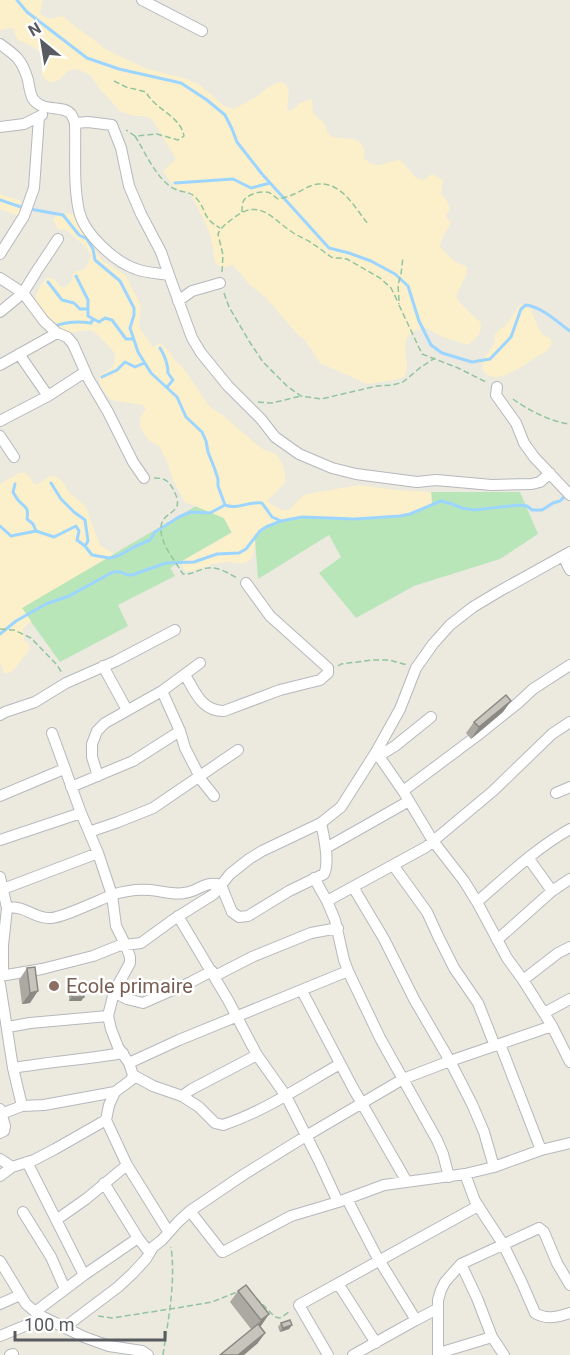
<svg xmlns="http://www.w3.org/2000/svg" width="570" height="1355" font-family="Roboto,sans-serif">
	<rect width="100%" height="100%" fill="#ece9df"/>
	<path fill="#b9e6b9" d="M 431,492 L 520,492 L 538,534 L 500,559 L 414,586 L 356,618 L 319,573 L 341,557 L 329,535 L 258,579 L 255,539 C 275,510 319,517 350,518 C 367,519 385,519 401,516 C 412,514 422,509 432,505 Z
		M 196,506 L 224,518 L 232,532 L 170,568 L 175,576 L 118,605 L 128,626 L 60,662 L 21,608 Z"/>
	<path fill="#fcf0ca" d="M 0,0 L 43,0 L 40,14 L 50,19 L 62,16 L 107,50 L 145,68 L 187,79 L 201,86 L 224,106 L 234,109 C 241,105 249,101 256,97 C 263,92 283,72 288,89 C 290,95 287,103 287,109 L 291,111 L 300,103 L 312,99 L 313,113 L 324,123 L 327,132 L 332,137 L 353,139 L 361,143 L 364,150 L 364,158 C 378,171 383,162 399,160 L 404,164 L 416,178 L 423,180 L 432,174 L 443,180 L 441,194 L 447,201 L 450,209 L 445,216 L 451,222 C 447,231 441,238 440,247 L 454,261 L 467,267 L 467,273 L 456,296 L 460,303 L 481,323 C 482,334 476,339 468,345 L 440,336 L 425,327 C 421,329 414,330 411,333 C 402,340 406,353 407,362 C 408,367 406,372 404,377 L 394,380 L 367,384 L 320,363 L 305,340 L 298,335 L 266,298 L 250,285 L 233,265 L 222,268 C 213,263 214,257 213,247 C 210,228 198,210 190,192 L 175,189 L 163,171 L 176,159 L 152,119 L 144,116 L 133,116 L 120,111 L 100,89 L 90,75 L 77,69 L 71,70 L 68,71 L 59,80 L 51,83 C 34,74 47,65 39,52 C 35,46 23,43 17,39 L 13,28 L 0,30 Z
		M 0,194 L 21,201 L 19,216 L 0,209 Z
		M 67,213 L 73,214 L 82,230 L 91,240 L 98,255 L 103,261 L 125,275 L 129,282 L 141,306 L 139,327 C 144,333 147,341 153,347 L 160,343 L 169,351 L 176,362 L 184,369 L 209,406 L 225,417 L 262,449 L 276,454 L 282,463 L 285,475 L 285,483 L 267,501 C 295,522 287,503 307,494 L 359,485 L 396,490 L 431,492 L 432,504 C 422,509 412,514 402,516 C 385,519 367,519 350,518 C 320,517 275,510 255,539 C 255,549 255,561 243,563 C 238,564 233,562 228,562 C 224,562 218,563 213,564 C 204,566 195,572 185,571 L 181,562 L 232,533 L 224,518 L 185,502 L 173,480 L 167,461 L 159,446 L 148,440 L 140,426 L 140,418 L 146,408 L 142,405 L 111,400 C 105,392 97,385 100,375 L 113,367 L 115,359 L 114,352 L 98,335 L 90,330 L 58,334 L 35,301 C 37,291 40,284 49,277 L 55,280 L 61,287 L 66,287 L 71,282 L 74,272 L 85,269 L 91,256 L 86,247 L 65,229 L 60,230 L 56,226 L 53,219 L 56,216 Z
		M 521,304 L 530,309 L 539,329 L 543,335 L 550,338 L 552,343 L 546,352 L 541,354 C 530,361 506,379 494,377 C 491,377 488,375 485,374 L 482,367 L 486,355 L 495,343 L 494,336 C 498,330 505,327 509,321 C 514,315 515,309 521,304 Z
		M 19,473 L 25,473 L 30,477 L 34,484 L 38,484 L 50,476 L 57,477 L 63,482 L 69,492 L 86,507 L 100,545 L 114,554 L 22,608 L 31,621 L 23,629 L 24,641 L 29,644 L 30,649 L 13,671 L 4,674 L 1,664 L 0,664 L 0,484 Z"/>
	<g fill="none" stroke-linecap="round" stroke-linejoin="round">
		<path stroke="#9cd5ff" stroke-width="3" d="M 17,0 L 27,12 L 87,58 L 119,69 L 181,83 L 207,100 L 225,115 L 232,129 L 237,142 L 262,174 L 329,248 L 349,253 L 371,261 L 395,274 L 408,286 L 419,321 L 431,345 L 442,353 L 472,362 L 490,359 L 511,337 L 521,309 L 526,305 C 542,307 557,322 570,331
			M 175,183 L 233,179 L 251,188 L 270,183
			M 0,200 L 24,208
			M 30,209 L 63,215 L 79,235 L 87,239 L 93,249 L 95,260 L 120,281 L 134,308 L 134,315 L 130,328 L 138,352 L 151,373 L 177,397 L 186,417 L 202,432 L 206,441 L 208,452 L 214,467 L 218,479 L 218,486 L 225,505 C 237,510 249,501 262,503 L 272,517 L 281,521
			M 76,276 L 88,300 L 88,316 L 99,322 L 105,318 L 112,320 L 126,339 L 133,339
			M 48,282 L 62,300 L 74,303 L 80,309 L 87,309
			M 55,326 C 66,322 79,321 91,323 L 93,319
			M 160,348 C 165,356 168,364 168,373 L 173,380 L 167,387
			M 102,377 L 117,370 L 125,362 L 135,367 L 144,363
			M 51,483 L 61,499 L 74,512 L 85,520 L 88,541 L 85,546
			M 15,484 L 13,492 C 14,494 16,497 18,500 C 25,508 29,506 27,519 L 33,524 L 36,531
			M 0,526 L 11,536 L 36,531 L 54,537 L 76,526 L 79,531 L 77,540 L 85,546 L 92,555 L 109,558 L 118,556 L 136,546 L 150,540 L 155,532 L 179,517 L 191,512 L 210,513 L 225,505
			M 0,634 L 16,621 L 46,604 L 69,596 L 113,572 L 121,572 L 127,575 L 132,575 L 166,563 L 194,562 L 217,554 L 239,553 L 246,549 L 260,531 L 266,527 L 281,521 L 302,517 L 355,519 L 400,516 L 410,514 L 441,501 L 452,504 L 462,508 L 474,510 L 518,505 L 527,506 L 532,510 L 542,510 L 553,503 L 560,501 L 566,495"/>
		<g stroke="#b5b8bd" stroke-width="12">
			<path id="street" d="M 142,0 L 202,31
				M 0,44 C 17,56 22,60 28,80 C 29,86 30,94 33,99 C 43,113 62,104 71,114 C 73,117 74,120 75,123 C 76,151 73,185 79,211 C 84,234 115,262 136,269 C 146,273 158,273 169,275 L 192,338 L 201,353 L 228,386 L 261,419 L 275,437 L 299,454 L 332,468 L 356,474 L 417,482 L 436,480 L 492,485 L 532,484 L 540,482 L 550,473
				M 75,123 L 88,122 L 112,125 L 121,148 L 129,186 L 141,214 L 161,252 L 169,275
				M 0,127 L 24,124 L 42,115
				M 0,254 L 24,216 L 34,188 L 39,117
				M 0,278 L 23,293 L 44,321 L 57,333 L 67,337 L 73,344 L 88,378 L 108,412 L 133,462 L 144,478
				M 178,301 L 192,291 L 220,283
				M 0,312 L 23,293 L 36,272 L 58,239
				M 19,354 L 48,396
				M 0,365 L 57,333
				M 497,387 L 496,395 L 516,423 L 524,443 L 534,457 L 570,495
				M 0,421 L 48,396 L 85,372
				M 0,436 L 14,457
				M 563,556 L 570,570
				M 200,663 L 162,691 L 180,731 L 185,748 L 202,781 L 214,796
				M 103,666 L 127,710
				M 185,675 C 195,691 201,711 224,711 L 280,690 L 320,680 L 328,673 L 328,668 L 270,616 L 246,583
				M 0,715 L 5,712 L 35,702 L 66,683 L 116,661 L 175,630
				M 376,752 L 403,791 L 433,841 L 464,881 L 477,902 L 507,958 L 523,980 L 552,1026 L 570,1062
				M 379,756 L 395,746 L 431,717
				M 98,776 L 92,757 L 92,744 L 97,731 L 105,723 L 162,691
				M 71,787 L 133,761 L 180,731
				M 403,791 L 478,735 L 518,703 L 533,689 L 570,665
				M 556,793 L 570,787
				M 0,796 L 64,769
				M 89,832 L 118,822 L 153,808 L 238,750
				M 0,840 L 81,813
				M 326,848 L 409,801
				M 529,859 L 552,891
				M 393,865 L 427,912 L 438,936 L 454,968 L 478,1003 L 495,1046
				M 0,877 L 7,908 L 3,945 L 3,976
				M 314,878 L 327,901 L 426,847 L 493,791 L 552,734 L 570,722
				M 353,887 L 384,939 L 414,999 L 450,1061 L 472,1104 L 484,1132 L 494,1167
				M 3,889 L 98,853
				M 327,901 L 335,920 L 344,960 L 348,971 L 380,1038 L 437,1140 L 443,1154 L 449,1177
				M 477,902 C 507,876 536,848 570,829
				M 7,908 C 26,905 32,918 49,918 C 60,919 99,900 112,895 L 98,853 L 81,813 L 52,733
				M 178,916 L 228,1000 L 257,1055 L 286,1096 L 319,1161 L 338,1202
				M 497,940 L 552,891 L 570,879
				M 0,976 L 42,969 L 93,956 L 118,946 L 141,943 L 174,919 L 214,894 L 230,874 L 249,859 L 262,851 L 321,823 L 341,807 L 376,752 L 400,709 L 416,668 L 433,644 L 450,625 L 473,607 L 498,592 L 570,552
				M 215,976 L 252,957 L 311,933 L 338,928
				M 523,980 L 558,953 L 570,947
				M 0,984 L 13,1068 L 22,1106 L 1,1114
				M 302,991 L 353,1088 L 407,1182
				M 114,992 L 127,999 L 143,1003 L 191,982 L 212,971
				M 544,1013 L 570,999
				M 8,1027 L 30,1023 L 108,1016
				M 500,1044 L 541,1150
				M 257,1055 L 192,1089 L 182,1096 L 199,1107 L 215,1123 L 223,1125 C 265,1111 301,1086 340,1064
				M 129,1063 L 179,1040 L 348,971
				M 13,1068 C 50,1062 87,1059 123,1053
				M 133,1075 L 153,1086 L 182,1096
				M 22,1106 L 44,1105 L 115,1092
				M 0,1133 L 4,1131 L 5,1126 L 0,1109
				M 0,1159 L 12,1167
				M 27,1162 L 84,1275
				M 465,1174 L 475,1201 L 503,1244 L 522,1283 L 535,1313 C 546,1320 558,1317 570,1313
				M 0,1176 L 12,1167 L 34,1160 L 55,1149 L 106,1120
				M 104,1183 L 138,1238
				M 347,1199 L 376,1255 L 416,1320 L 353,1355
				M 190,1211 L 222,1252 L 223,1252 L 291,1216 L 338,1202 L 384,1185 L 465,1174 L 494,1167 L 541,1150 L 570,1143
				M 23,1212 L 51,1257 L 65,1289
				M 56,1220 L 86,1199 L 127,1165
				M 168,1231 L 127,1165 L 106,1120 L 109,1105 L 115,1092 L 131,1080 L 133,1075 L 129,1063 L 118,1047 L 111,1029 L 108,1016 L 114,992 L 130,963 L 130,957 L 126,946 L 116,926 L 112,895 C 124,891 138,889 150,890 C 162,891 173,895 184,893 C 199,892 203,880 221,885 L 232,912 L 239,917 L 248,916 L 289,891 L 324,874 C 330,862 324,837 321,823
				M 0,1261 L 26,1304 L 39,1315 L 84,1337 L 109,1346 L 142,1351 L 148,1355
				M 461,1264 L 477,1298 L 492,1337 L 504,1355
				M 339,1285 L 376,1343
				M 0,1304 L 20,1295
				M 35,1312 L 84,1275 L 138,1238 L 149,1252
				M 416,1320 L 437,1309
				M 65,1327 L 118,1287 L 133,1273 L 146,1259 L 153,1247 L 162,1240 L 178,1222 L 190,1211 L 243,1175 L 306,1136 L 403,1079 L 450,1061 L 552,1026
				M 0,1336 L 44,1318
				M 439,1353 L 492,1337
				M 10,1355 L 13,1354
				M 328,1355 L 299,1305 L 478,1206
				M 438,1355 L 438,1300 L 441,1290 L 445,1282 L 461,1264 L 539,1228 L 544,1232 L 557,1263 L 570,1285"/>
		</g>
		<path stroke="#91c59f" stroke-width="1.5" stroke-dasharray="6 3" stroke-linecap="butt" d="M 114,81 L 126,87 L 146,92 C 155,110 180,115 184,136 L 178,140 L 157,134 L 135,136 L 126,130
			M 135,136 C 145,152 158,182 175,189 C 183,193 191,191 197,199 C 208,212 201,217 220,228
			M 242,212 C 242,209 242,204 243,202 C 246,194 262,190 270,193 C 273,195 275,197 278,199 C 283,198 288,197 292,195 C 300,192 309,185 318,184 C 342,182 355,208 368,224
			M 222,272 L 223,255 L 218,234 C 221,227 228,222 235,217 C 260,198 272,219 292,232 C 299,237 307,239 313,244 C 320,248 326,254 333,258 L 340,258 L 347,259 L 380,278 L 391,288 L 399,304
			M 224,293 L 229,307 L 249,341 L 263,362 L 287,386 L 301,396 L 321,399 L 377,386 L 393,385 L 403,382 L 421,367 L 435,358
			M 399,301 L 398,285 L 401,274 L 403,257
			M 399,305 L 422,354 L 458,368 L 486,382
			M 513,399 C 528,410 551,422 570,424
			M 258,402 L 272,403 L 301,396
			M 154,478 C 164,478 168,480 173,489 C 188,516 161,509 161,528 C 160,543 174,559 181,571 L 183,574 C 192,575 199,569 208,568 C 217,566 230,574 237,578
			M 0,629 L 14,630 L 31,638 L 57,665 L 62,673
			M 338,666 L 341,664 L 372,660 L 389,660 L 407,665
			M 256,1298 L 275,1317 L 280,1318 L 289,1312
			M 98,1316 L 112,1318 L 170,1309 L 212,1302 L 237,1292
			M 163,1355 C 168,1320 176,1282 171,1247"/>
		<use href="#street" stroke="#fff" stroke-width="10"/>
	</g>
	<path fill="#aba9a2" d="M 503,712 L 471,739 L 466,733 L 474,722 Z
		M 35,967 L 30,1003 L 22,1004 L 19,980 L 27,968 Z
		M 71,991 L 84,997 L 81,1001 L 69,1001 L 69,995 Z
		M 238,1291 L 269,1314 L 260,1326 L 265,1333 L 257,1344 L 251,1329 L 230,1302 Z
		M 281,1323 L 292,1325 L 289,1329 L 280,1332 L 278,1327 Z"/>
	<path fill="#8b8984" d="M 511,701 L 503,712 L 471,739 L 479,727 Z
		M 38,991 L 30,1003 L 22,1004 L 30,993 Z
		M 72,997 L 84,997 L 81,1001 L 69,1001 Z
		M 269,1314 L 261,1326 L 253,1331 L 261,1320 Z
		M 292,1325 L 289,1329 L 280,1332 L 283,1328 Z
		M 265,1333 L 257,1344 L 244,1355 L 238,1355 Z"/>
	<path fill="#c7c4bc" stroke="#8b8984" stroke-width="1.5" d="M 506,695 L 511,701 L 479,727 L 474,722 Z
		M 35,967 L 38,991 L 30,993 L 27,968 Z
		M 71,991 L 83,991 L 84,997 L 72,997 Z
		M 246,1285 L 269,1314 L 261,1320 L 238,1291 Z
		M 290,1320 L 292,1325 L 283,1328 L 281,1323 Z
		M 258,1324 L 265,1333 L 238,1355 L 220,1355 Z"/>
	<circle fill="#8d6e63" stroke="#fff" stroke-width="2" cx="54" cy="986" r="6"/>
	<g text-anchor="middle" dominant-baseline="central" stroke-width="5" stroke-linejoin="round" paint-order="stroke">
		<g font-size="20" fill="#785e54" stroke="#fff" text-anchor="start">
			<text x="66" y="986">Ecole primaire</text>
		</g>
	</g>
	<g transform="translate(42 42) rotate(330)" stroke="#ffffff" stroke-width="4.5" paint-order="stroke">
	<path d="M0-4.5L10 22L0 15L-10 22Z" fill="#585c61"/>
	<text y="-9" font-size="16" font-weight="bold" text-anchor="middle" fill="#585c61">N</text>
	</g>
	<path d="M15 1331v9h150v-9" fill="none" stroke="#585c61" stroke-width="3"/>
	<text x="24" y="1331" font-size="18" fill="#585c61" stroke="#ffffff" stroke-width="4.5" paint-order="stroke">100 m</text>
</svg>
